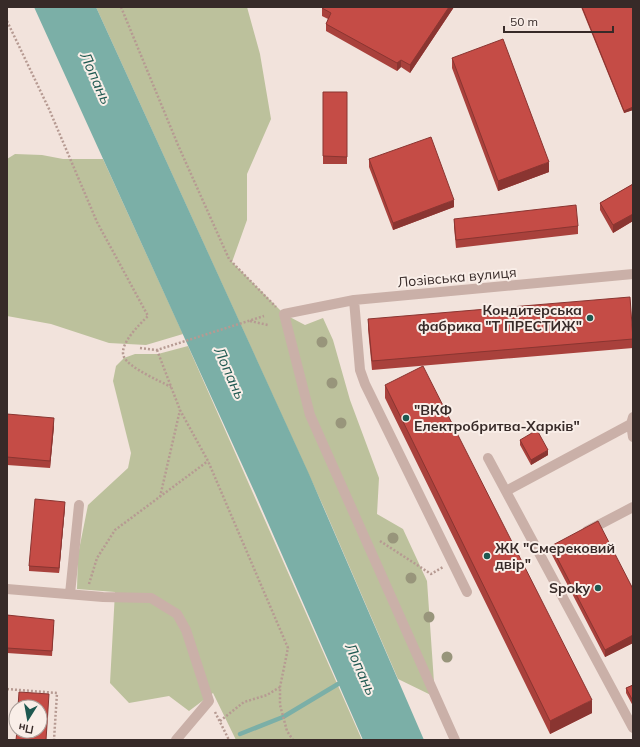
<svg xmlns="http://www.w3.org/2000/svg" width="640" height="747" font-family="Mulish,sans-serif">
	<rect width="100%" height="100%" fill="#f2e3dc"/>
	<path fill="#bcc19c" d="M 96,7 L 247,7 L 260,54 L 271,119 L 247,174 L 247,220 L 232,262 L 284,314 L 305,325 L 323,318 L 333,340 L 350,400 L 379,478 L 377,514 L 403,529 L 427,581 L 435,697 L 398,679 L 324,508 Z
		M 15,154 L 42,155 L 63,159 L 103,159 L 183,334 L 146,345 L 109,343 L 51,324 L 7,316 L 7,159 Z
		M 188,346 L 362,740 L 236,740 L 213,693 L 189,711 L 169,696 L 129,703 L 110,683 L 115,592 L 77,589 L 78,555 L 88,505 L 128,468 L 131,453 L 113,381 L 116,366 L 124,358 L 135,354 L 158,354 Z"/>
	<path fill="#7bafa7" d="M 34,7 L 96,7 L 309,474 L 424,740 L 363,740 L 255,493 Z"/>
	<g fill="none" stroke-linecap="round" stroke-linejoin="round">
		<path stroke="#7bafa7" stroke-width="4.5" d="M 240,734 L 283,717 L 338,684"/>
		<path stroke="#b69a92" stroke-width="2.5" stroke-dasharray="2 2" stroke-linecap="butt" d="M 121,7 L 178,145 L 229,259 L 276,307
			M 7,21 L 49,109 L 97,222 L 148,316 C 140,324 118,345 124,357 C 129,368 160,381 171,387
			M 250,321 L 268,325
			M 140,348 L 157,350 L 264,316
			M 157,350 L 180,410 L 208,461 L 288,648 L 280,687 L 280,705 L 287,731 L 293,740
			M 160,497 L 180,410
			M 380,541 L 431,574 L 443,567
			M 89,584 L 97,558 L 115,530 L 208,461
			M 7,689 L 57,693 L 54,740
			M 215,712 L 229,740
			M 220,721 L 244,702 L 267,695 L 280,687"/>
		<path stroke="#cab0a8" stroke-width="10" d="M 354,300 L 360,370 L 365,384 L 467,592
			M 633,417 L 631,424 L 633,437
			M 488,458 L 633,728
			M 506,491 L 631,424
			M 587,531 L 633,507
			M 7,589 L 103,597 L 151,598 L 177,614 L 186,630 L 209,701 L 176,740
			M 70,594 L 79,505
			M 455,740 L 310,415 L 284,314 L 354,300 L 633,274"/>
	</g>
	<g fill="#98957b">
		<circle cx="322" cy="342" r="5.5"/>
		<circle cx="332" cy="383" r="5.5"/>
		<circle cx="341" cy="423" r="5.5"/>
		<circle cx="393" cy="538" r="5.5"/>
		<circle cx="411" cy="578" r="5.5"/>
		<circle cx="429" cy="617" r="5.5"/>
		<circle cx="447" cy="657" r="5.5"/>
	</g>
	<path fill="#a9413c" d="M 454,7 L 410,73 L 401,67 L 397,71 L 326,31 L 326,24 L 328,19 L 322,16 L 322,8 Z
		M 581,7 L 633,7 L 633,110 L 624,113 Z
		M 452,58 L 549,172 L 498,191 L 452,68 Z
		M 323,92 L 347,92 L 347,164 L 323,164 Z
		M 369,159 L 454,207 L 393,230 L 369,167 Z
		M 633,184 L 633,221 L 613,233 L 600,210 L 600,203 Z
		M 454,219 L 578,226 L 578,234 L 456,248 L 454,227 Z
		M 368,319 L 633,332 L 633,348 L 372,370 L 368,329 Z
		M 385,385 L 592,713 L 550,734 L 385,398 Z
		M 7,414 L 54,426 L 50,468 L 7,465 Z
		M 520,440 L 548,455 L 531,465 L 520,445 Z
		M 65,507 L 59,573 L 29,571 L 29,566 Z
		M 551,546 L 633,589 L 633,643 L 605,657 L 551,553 Z
		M 7,615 L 54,625 L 52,656 L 7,653 Z
		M 633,685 L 633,706 L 626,693 L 626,688 Z"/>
	<path fill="#8a3531" d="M 449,7 L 454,7 L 410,73 L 410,65 Z
		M 401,60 L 401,67 L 397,71 L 397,63 Z
		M 633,107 L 633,110 L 624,113 L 624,111 Z
		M 549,162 L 549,172 L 498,191 L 498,181 Z
		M 454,200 L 454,207 L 393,230 L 393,223 Z
		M 633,214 L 633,221 L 613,233 L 613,225 Z
		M 54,418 L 54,426 L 50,468 L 50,461 Z
		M 548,450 L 548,455 L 531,465 L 531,460 Z
		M 65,502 L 65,507 L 59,573 L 59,568 Z
		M 633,635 L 633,643 L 605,657 L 605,650 Z
		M 592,700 L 592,713 L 550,734 L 550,721 Z"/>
	<path fill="#c54c46" stroke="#8a3531" d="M 323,7 L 449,7 L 410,65 L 401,60 L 397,63 L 326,24 L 331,13 L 322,8 Z
		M 582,7 L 633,7 L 633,107 L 624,111 Z
		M 503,39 L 549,162 L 498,181 L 452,58 Z
		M 323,92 L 347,92 L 347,157 L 323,156 Z
		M 431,137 L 454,200 L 393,223 L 369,159 Z
		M 633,184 L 633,214 L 613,225 L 600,203 Z
		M 576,205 L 578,226 L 456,240 L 454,219 Z
		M 630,297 L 633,339 L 372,361 L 368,319 Z
		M 423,366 L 592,700 L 550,721 L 385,385 Z
		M 7,414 L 54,418 L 50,461 L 7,457 Z
		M 537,430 L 548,450 L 531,460 L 520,440 Z
		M 35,499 L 65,502 L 59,568 L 29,566 Z
		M 598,521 L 633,589 L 633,635 L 605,650 L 551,546 Z
		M 7,615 L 54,620 L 52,651 L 7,648 Z
		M 633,685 L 633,701 L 626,688 Z
		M 19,692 L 49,694 L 46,740 L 16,740 L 17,731 L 40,731 L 40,707 L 18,707 Z"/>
	<g fill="#1e5850" stroke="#f9eee8" stroke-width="1.5">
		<circle cx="590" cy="318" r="4"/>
		<circle cx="406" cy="418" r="4"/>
		<circle cx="487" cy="556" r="4"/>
		<circle cx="598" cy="588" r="4"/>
	</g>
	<g text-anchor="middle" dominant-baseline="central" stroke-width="4" stroke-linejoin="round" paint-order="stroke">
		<g font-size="14" fill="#372a28" stroke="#f9eee8">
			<text transform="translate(457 277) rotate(-5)">Лозівська вулиця</text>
		</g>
		<g font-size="14" font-weight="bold" fill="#372a28" stroke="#f9eee8" text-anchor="end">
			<text x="582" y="310">Кондитерська<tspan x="582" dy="16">фабрика "Т ПРЕСТИЖ"</tspan></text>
			<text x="414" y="410" text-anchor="start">"ВКФ<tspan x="414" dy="16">Електробритва-Харків"</tspan></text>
			<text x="495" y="548" text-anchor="start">ЖК "Смерековий<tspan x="495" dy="16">двір"</tspan></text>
			<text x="590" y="588">Spoky</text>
		</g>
		<g font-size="15" font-style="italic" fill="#1e5850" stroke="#f9eee8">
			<text transform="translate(96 78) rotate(66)">Лопань</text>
			<text transform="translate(230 373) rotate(66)">Лопань</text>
			<text transform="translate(361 669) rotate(66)">Лопань</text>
		</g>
	</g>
	<rect width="640" height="747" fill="none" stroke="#372a28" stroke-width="16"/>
	<g transform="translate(28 719) rotate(191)"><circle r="19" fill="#f9eee8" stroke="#aba09b"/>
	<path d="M0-3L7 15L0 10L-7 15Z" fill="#1e5850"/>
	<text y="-6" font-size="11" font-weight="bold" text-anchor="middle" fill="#372a28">Пн</text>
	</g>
	<path d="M504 26v6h109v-6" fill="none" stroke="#372a28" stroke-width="2"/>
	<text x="510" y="26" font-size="12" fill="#372a28" stroke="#f9eee8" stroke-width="3" paint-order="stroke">50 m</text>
</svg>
